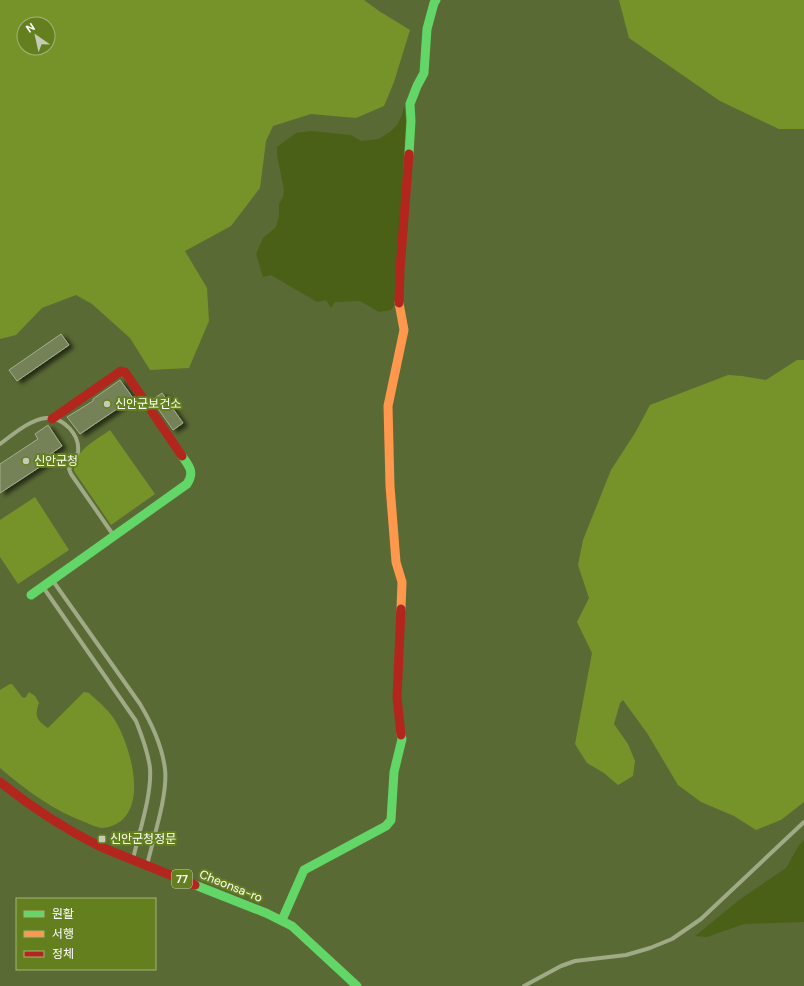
<svg xmlns="http://www.w3.org/2000/svg" width="804" height="986" font-family="'DM Sans','Noto Sans KR',sans-serif">
	<defs>
		<filter id="shadow"><feDropShadow dx="4.5" dy="2.5" stdDeviation="2" flood-color="#0009"/></filter>
	</defs>
	<rect width="100%" height="100%" fill="#5a6a34"/>
	<path fill="#76932a" fill-rule="evenodd" d="M 0,0 L 364,0 L 379,11 L 410,30 L 394,82 L 384,106 L 356,118 L 311,114 L 273,126 L 266,141 L 260,188 L 231,226 L 185,251 L 207,288 L 209,321 L 189,368 L 150,370 L 130,338 L 92,304 L 76,295 L 42,308 L 16,335 L 0,339 ZM 24,24 L 48,24 L 48,48 L 24,48 Z
		M 619,0 L 804,0 L 804,129 L 779,129 L 720,101 L 629,38 Z
		M 797,360 L 804,360 L 804,802 L 781,820 L 756,830 L 734,816 L 701,802 L 678,785 L 647,733 L 623,700 L 620,703 L 614,724 L 628,744 L 635,761 L 633,776 L 618,785 L 604,773 L 587,763 L 575,744 L 592,653 L 577,622 L 589,598 L 578,565 L 583,540 L 611,470 L 635,433 L 650,405 L 728,375 L 742,376 L 766,380 Z
		M 110,430 L 155,494 L 111,525 L 74,471 C 74,450 95,441 110,430 Z
		M 35,497 L 69,550 L 18,584 L 0,557 L 0,520 Z
		M 10,684 L 12,684 L 22,697 L 25,698 L 29,692 L 35,696 L 39,703 C 34,717 37,720 48,728 L 84,692 L 89,693 C 99,702 111,712 117,724 C 130,747 146,801 121,821 C 115,825 109,828 101,828 C 97,827 91,825 87,823 C 54,811 26,790 0,768 L 0,690 Z"/>
	<path fill="#4b6017" d="M 404,106 L 406,120 L 395,304 L 391,310 L 379,312 L 360,301 L 335,302 L 331,308 L 326,300 L 317,302 L 271,275 L 263,277 L 256,254 L 263,238 L 276,227 L 279,216 L 279,204 L 283,197 L 284,190 L 277,155 L 277,147 L 296,133 L 311,131 L 351,135 L 361,141 L 379,139 L 391,131 L 397,125 L 402,115 Z
		M 804,840 L 804,922 L 744,924 L 707,937 L 695,936 L 739,900 L 786,868 L 799,845 Z"/>
	<path fill="#748157" stroke="#a5af8d" filter="url(#shadow)" d="M 61,334 L 69,345 L 17,381 L 9,370 Z
		M 120,380 L 133,398 L 80,434 L 67,417 L 93,401 L 93,399 Z
		M 162,393 L 183,423 L 173,430 L 152,400 Z
		M 48,425 L 62,446 L 49,455 L 52,459 L 0,493 L 0,464 L 38,439 L 35,434 Z"/>
	<g fill="none" stroke-linecap="round" stroke-linejoin="round">
		<path stroke="#a0aa86" stroke-width="4" d="M 0,444 C 12,435 31,419 46,418 C 64,417 80,435 78,452 C 77,458 72,464 69,469 L 71,474 L 114,536
			M 53,581 L 140,704 C 152,724 162,745 165,769 C 168,795 153,839 147,865
			M 43,587 L 136,721 C 142,736 148,752 150,768 C 152,795 139,832 133,859
			M 524,986 L 561,966 L 575,961 L 626,955 L 650,948 L 672,939 L 701,919 L 804,822"/>
		<path stroke="#63d668" stroke-width="9" d="M 409,154 L 411,121 L 410,104 L 417,86 L 424,73 L 427,29 L 434,3 L 436,0
			M 31,595 L 187,484 C 195,472 189,466 182,456
			M 195,885 L 266,913 L 292,926 L 357,986
			M 282,920 L 304,870 L 386,826 L 391,820 L 394,772 L 402,739 L 401,735"/>
		<path stroke="#ff974d" stroke-width="9" d="M 399,303 L 404,330 L 388,406 L 390,486 L 396,562 L 402,582 L 401,609"/>
		<path stroke="#b3261e" stroke-width="9" d="M 399,303 L 400,270 L 409,154
			M 52,419 L 121,371 L 125,372 L 182,456
			M 401,609 L 397,697 L 401,735
			M 0,782 C 31,807 65,829 101,847 L 195,885"/>
	</g>
	<g fill="#c5cbb8" stroke="#64801e" stroke-width="1.5">
		<circle cx="107" cy="404" r="4"/>
		<circle cx="26" cy="461" r="4"/>
		<rect x="98" y="835" width="8" height="8" rx="2"/>
	</g>
	<g text-anchor="middle" dominant-baseline="central" stroke-width="4" stroke-linejoin="round" paint-order="stroke">
		<rect fill="#64801e" stroke="#d0d9bc" stroke-width="1" x="172" y="870" width="20" height="18" rx="3"/>
		<g font-size="11" font-weight="bold" fill="#fff">
			<text x="182" y="879">77</text>
		</g>
		<g font-size="12" fill="#fff" stroke="#64801e" text-anchor="start">
			<text x="115" y="404">신안군보건소</text>
			<text x="34" y="461">신안군청</text>
			<text x="110" y="839">신안군청정문</text>
		</g>
		<g font-size="12" fill="#fff" stroke="#64801e">
			<text transform="translate(231 886) rotate(22)">Cheonsa-ro</text>
		</g>
	</g>
	<rect x="16" y="898" width="140" height="72" fill="#64801e" stroke="#a2b378"/>
	<rect x="24" y="911" width="20" height="6" fill="#63d668" stroke="#a2b378"/>
	<text x="52" y="918" font-size="12" fill="#ffffff">원활</text>
	<rect x="24" y="931" width="20" height="6" fill="#ff974d" stroke="#a2b378"/>
	<text x="52" y="938" font-size="12" fill="#ffffff">서행</text>
	<rect x="24" y="951" width="20" height="6" fill="#b3261e" stroke="#a2b378"/>
	<text x="52" y="958" font-size="12" fill="#ffffff">정체</text>
	<g transform="translate(36 36) rotate(326)"><circle r="19" fill="#64801e" stroke="#a2b378"/>
	<path d="M0-3L7 15L0 10L-7 15Z" fill="#c5cbb8"/>
	<text y="-6" font-size="11" font-weight="bold" text-anchor="middle" fill="#ffffff">N</text>
	</g>
</svg>
